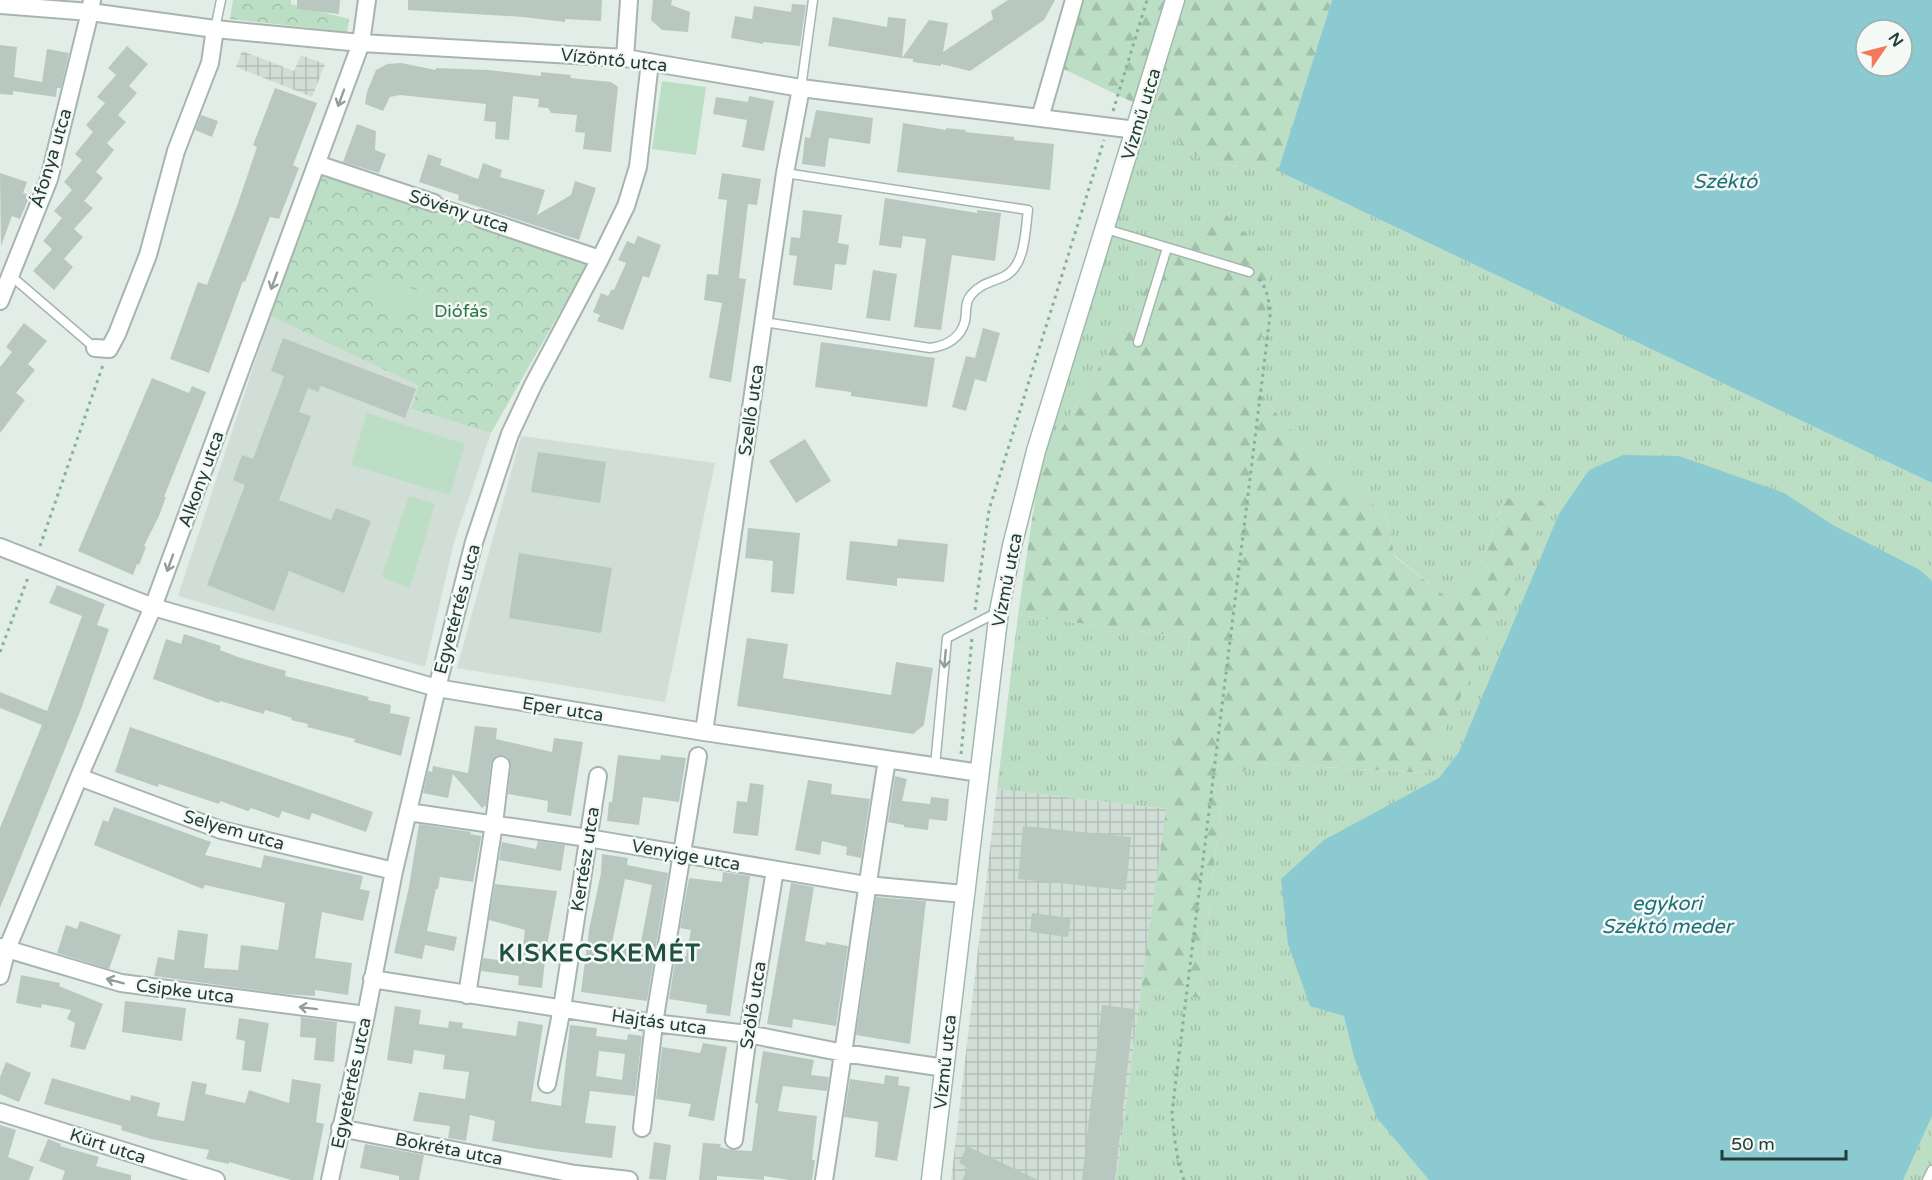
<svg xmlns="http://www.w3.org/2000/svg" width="1932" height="1180" font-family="'Varela Round',sans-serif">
	<defs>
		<pattern id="industrial-grid" width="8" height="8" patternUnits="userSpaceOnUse" patternTransform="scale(1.5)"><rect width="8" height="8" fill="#d1ddd7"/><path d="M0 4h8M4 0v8" fill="none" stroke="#b3bfb9"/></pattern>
		<pattern id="grass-tufts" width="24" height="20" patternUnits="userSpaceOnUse" patternTransform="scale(1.5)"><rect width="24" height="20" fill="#bcdec4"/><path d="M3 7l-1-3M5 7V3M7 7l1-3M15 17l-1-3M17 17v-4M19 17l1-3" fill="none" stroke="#a1c0a9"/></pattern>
		<pattern id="forest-firs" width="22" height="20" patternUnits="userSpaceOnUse" patternTransform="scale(1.5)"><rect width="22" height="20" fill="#bcdec4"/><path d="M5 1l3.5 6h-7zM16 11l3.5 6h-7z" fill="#a1c0a9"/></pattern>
		<pattern id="park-crowns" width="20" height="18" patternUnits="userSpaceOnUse" patternTransform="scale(1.5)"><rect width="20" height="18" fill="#bcdec4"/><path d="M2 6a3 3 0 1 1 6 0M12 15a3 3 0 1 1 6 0" fill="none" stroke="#a1c0a9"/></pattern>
	</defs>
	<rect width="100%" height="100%" fill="#e3ede8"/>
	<path fill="#d1ddd7" d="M 270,316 L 419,386 L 411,409 L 491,433 L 454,542 L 425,667 L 178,596 Z
		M 521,436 L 715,463 L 665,702 L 457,668 Z"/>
	<path fill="url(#industrial-grid)" d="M 242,51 L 294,71 L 301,55 L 325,64 L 312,97 L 236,67 Z
		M 997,789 L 1167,809 L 1141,989 L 1116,1180 L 951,1180 Z"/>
	<path fill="url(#grass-tufts)" d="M 1151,111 L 1174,125 L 1182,147 L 1212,164 L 1278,171 L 1932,483 L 1932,1180 L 1116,1180 L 1141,989 L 1199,998 L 1223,786 L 1255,763 L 1425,773 L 1503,500 L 1479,568 L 1446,597 L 1395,556 L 1385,513 L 1332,475 L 1259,394 L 1259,355 L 1177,237 L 1040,465 Z
		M 1018,615 L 1190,638 L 1167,809 L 997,789 Z"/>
	<path fill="url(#forest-firs)" d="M 1069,0 L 1332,0 L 1278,171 L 1212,164 L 1182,147 L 1174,125 L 1151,111 L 1049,62 Z
		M 1226,215 L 1272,259 L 1259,355 L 1259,394 L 1332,475 L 1385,513 L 1395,557 L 1446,597 L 1479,568 L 1503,500 L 1533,493 L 1548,508 L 1425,773 L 1255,763 L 1223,786 L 1199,998 L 1141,989 L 1190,638 L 1018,615 L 1040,465 L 1177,237 Z"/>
	<path fill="url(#park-crowns)" d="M 233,0 L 291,0 L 291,4 L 349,19 L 347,32 L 230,19 Z
		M 321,169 L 587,265 L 491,433 L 411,409 L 419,386 L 270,316 Z"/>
	<path fill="#bcdec4" d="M 662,81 L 706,87 L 696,155 L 652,149 Z
		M 371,276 L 462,304 L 456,326 L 366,297 Z
		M 367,413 L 465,444 L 450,495 L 351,465 Z
		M 409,496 L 435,504 L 410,588 L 382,577 Z"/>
	<path fill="#8ccad1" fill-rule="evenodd" d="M 1332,0 L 1932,0 L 1932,483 L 1278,171 ZM 1866,30 L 1902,30 L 1902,66 L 1866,66 Z
		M 1623,455 L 1679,456 L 1784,493 L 1833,525 L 1920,570 L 1932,581 L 1932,1116 L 1903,1180 L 1429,1180 L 1377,1118 L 1354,1057 L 1344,1016 L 1310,1006 L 1288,944 L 1281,879 L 1324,840 L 1439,778 L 1459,752 L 1559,514 L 1589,470 Z"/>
	<path fill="#b8c8c1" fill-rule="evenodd" d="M 297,0 L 340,0 L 339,14 L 297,9 Z
		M 408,0 L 602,0 L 601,21 L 565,19 L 565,22 L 523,17 L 408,10 Z
		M 653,0 L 672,0 L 671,5 L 690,12 L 688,32 L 662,30 L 651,20 Z
		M 1008,0 L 1055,0 L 1044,20 L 970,71 L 941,64 L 941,66 L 913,62 L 913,59 L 902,58 L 929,20 L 948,23 L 943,52 L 993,19 L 991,11 Z
		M 792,4 L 806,5 L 800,46 L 763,42 L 763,44 L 731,38 L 735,16 L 752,19 L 754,6 L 791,12 Z
		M 833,17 L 887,27 L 888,17 L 906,19 L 902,58 L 828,46 Z
		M 0,45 L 17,47 L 14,77 L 42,82 L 47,49 L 69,53 L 61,88 L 57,88 L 56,97 L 13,91 L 13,95 L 0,94 Z
		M 127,46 L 148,64 L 129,86 L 137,93 L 118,115 L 126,122 L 107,143 L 114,150 L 96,172 L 103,178 L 84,201 L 93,208 L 74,229 L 83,237 L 64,259 L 73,267 L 54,290 L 33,271 L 52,249 L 43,241 L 62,218 L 54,211 L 72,190 L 64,182 L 82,160 L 75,154 L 93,132 L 86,125 L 105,103 L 97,97 L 116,75 L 108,68 Z
		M 401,63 L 436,70 L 436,68 L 489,70 L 541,76 L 541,72 L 571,75 L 570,78 L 611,82 L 618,87 L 611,152 L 583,149 L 585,133 L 575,132 L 577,115 L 551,113 L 548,108 L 538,107 L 539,99 L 513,96 L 509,140 L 495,139 L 496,122 L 484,121 L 486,104 L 400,95 L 390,97 L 383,111 L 365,104 L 367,92 L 376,70 L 387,64 Z
		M 275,88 L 317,103 L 293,165 L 299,168 L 279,219 L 270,217 L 245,282 L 243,281 L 209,373 L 170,359 L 198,282 L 207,285 L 237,206 L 257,147 L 253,145 Z
		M 749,96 L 774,101 L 764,151 L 742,147 L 747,120 L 713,114 L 716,97 L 748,102 Z
		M 816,110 L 873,118 L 870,144 L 829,138 L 825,167 L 802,164 L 805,137 L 810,138 Z
		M 201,115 L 218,121 L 212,137 L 195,130 Z
		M 903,123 L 946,130 L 946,128 L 966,130 L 965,132 L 1014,137 L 1014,140 L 1054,144 L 1050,190 L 897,172 Z
		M 357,124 L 376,131 L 375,150 L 386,154 L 379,173 L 343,162 Z
		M 428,154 L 442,159 L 440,165 L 478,179 L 483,163 L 502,170 L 500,177 L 545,190 L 537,215 L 571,195 L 575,181 L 596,188 L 579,240 L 458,200 L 459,195 L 419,182 Z
		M 0,173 L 27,182 L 23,193 L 30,195 L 20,219 L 12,216 L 1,246 Z
		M 722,173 L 761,179 L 757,205 L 748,204 L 739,278 L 746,279 L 731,382 L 709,378 L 722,303 L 704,300 L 707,274 L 718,275 L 727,200 L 718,199 Z
		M 885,198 L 977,213 L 977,210 L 1001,213 L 995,261 L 952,255 L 941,330 L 914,327 L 926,239 L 903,236 L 901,248 L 879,245 Z
		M 803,210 L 842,215 L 838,243 L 849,245 L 846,265 L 835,264 L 832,290 L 793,285 L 797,256 L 789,255 L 791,237 L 800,238 Z
		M 638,236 L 661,245 L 649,278 L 643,276 L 623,330 L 597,321 L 600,315 L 593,312 L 601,293 L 608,296 L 612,289 L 614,290 L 626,263 L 618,260 L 627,241 L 634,244 Z
		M 873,270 L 897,274 L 890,321 L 866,318 Z
		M 24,323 L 47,341 L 28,364 L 35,370 L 16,393 L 25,400 L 0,433 L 0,367 L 12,352 L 6,347 Z
		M 983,328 L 1000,333 L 986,382 L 975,379 L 966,411 L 952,407 L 966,356 L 975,358 Z
		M 283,338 L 416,389 L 405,418 L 321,386 L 318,392 L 308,388 L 299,412 L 311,416 L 279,500 L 331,520 L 336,508 L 371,521 L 344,593 L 289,571 L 274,611 L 207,585 L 245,485 L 233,480 L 242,455 L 253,459 L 284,376 L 271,371 Z
		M 821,342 L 935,358 L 927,407 L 851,396 L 851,392 L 815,387 Z
		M 152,378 L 189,393 L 192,386 L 206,392 L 164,497 L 166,497 L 159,516 L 144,546 L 146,547 L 139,565 L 137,564 L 133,575 L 78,551 Z
		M 805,439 L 831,481 L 796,503 L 769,461 Z
		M 538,452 L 606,462 L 600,503 L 531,492 Z
		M 748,528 L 800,533 L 794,594 L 771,592 L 773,561 L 745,558 Z
		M 898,539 L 948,544 L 944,582 L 897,578 L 897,586 L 846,580 L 850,541 L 897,546 Z
		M 519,553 L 612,568 L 601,633 L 509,618 Z
		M 57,585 L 105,604 L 97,625 L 109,629 L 80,712 L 0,908 L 0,828 L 42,725 L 0,708 L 0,692 L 47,711 L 82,616 L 49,603 Z
		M 184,634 L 221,646 L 220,650 L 238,657 L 286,671 L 285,676 L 369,697 L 368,700 L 391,705 L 390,713 L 410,717 L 401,756 L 354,742 L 355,739 L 307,727 L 308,724 L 291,720 L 292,718 L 265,710 L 264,714 L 220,701 L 219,703 L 153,679 L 166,639 L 181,644 Z
		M 747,638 L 788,644 L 783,678 L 891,695 L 896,662 L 933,668 L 924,725 L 913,734 L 737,706 Z
		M 475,726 L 497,728 L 496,739 L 552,752 L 554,738 L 583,742 L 571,816 L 547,812 L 548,801 L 508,794 L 511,766 L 508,757 L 503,755 L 496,756 L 491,763 L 486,805 L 482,808 L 453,774 L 448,798 L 423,793 L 428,771 L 432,772 L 433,766 L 468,773 Z
		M 130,727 L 373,812 L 366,832 L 312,813 L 309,820 L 282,811 L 279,818 L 251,808 L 248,811 L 220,801 L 219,804 L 159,784 L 158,787 L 115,772 Z
		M 618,755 L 660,760 L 661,755 L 686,758 L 679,802 L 643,797 L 639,825 L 607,821 L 609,802 L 612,802 Z
		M 895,776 L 907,779 L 902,801 L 930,804 L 931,797 L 949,799 L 947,821 L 929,819 L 928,830 L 904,827 L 904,825 L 888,822 Z
		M 808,780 L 832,784 L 831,794 L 870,799 L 861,858 L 846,855 L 847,847 L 822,841 L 820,855 L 795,850 Z
		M 750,783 L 764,785 L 758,836 L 733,833 L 737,801 L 747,802 Z
		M 114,807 L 211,842 L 205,855 L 261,868 L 264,855 L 363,876 L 360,889 L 370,891 L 363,921 L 322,912 L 315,958 L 352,963 L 348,995 L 315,990 L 315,996 L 283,994 L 154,976 L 158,957 L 174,960 L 178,930 L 208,934 L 204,968 L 238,970 L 241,945 L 278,950 L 285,903 L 205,885 L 203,889 L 94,845 L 103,820 L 108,822 Z
		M 419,824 L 471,832 L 470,834 L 481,836 L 481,838 L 473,882 L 440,877 L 438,889 L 436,889 L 427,931 L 457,937 L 454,951 L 425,945 L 422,959 L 394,953 L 409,887 Z
		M 1023,826 L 1131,837 L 1126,890 L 1018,879 Z
		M 538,841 L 565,845 L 561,871 L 499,860 L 502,842 L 536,849 Z
		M 602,854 L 628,858 L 627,865 L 668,873 L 647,1001 L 581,992 L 589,930 L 601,873 ZM 625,879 L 652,885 L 640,947 L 612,943 Z
		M 723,872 L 750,876 L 730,1016 L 706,1013 L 707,1005 L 669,999 L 676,955 L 686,957 L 691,930 L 680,928 L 689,878 L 722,882 Z
		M 791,883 L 814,887 L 805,941 L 825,945 L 826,942 L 848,946 L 836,1026 L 793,1019 L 792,1028 L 767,1024 Z
		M 495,884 L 557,891 L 546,951 L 542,988 L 518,985 L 519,976 L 481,971 L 483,958 L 521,963 L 525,930 L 489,920 Z
		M 876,897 L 926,901 L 910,1044 L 856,1035 Z
		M 1032,913 L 1071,918 L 1068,937 L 1030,932 Z
		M 80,921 L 121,935 L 109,969 L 57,953 L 66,925 L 77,929 Z
		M 21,975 L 60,983 L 59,986 L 103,1004 L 85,1050 L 70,1047 L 75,1023 L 67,1019 L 71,1010 L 42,1004 L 41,1008 L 16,1003 Z
		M 125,1001 L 186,1008 L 182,1041 L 122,1032 Z
		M 1102,1005 L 1134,1009 L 1115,1180 L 1082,1180 Z
		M 395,1006 L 421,1010 L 419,1024 L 448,1028 L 449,1021 L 463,1023 L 462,1028 L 516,1036 L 518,1021 L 543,1025 L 531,1101 L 561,1106 L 570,1025 L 597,1028 L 596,1036 L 627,1040 L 628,1034 L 642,1036 L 635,1096 L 590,1091 L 585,1123 L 616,1126 L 612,1158 L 538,1149 L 492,1141 L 495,1121 L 470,1115 L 466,1141 L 448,1138 L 450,1126 L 413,1121 L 419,1092 L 465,1099 L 469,1072 L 443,1069 L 445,1055 L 414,1050 L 412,1064 L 387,1060 ZM 599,1051 L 625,1054 L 622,1080 L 596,1076 Z
		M 301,1017 L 337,1022 L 334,1062 L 314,1060 L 316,1038 L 300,1037 Z
		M 239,1018 L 269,1023 L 261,1072 L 242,1070 L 245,1041 L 236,1039 Z
		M 703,1043 L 727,1047 L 714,1121 L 688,1116 L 691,1104 L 656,1099 L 662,1047 L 700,1053 Z
		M 763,1051 L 814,1060 L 811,1075 L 829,1077 L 827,1091 L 783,1086 L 778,1111 L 817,1116 L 812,1160 L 815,1160 L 812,1180 L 789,1180 L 764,1176 L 764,1180 L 717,1176 L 717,1180 L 699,1180 L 703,1143 L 721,1144 L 720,1147 L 732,1150 L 752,1151 L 758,1104 L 755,1103 Z
		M 6,1062 L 31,1073 L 19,1102 L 0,1094 L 0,1077 Z
		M 885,1075 L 899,1077 L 898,1085 L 910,1087 L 897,1161 L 875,1157 L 878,1122 L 844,1117 L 850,1079 L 884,1084 Z
		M 52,1078 L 130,1101 L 131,1095 L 160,1103 L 157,1116 L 184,1121 L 192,1081 L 207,1084 L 205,1094 L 245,1103 L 249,1090 L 289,1103 L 292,1079 L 321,1084 L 316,1122 L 324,1124 L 313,1180 L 291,1180 L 229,1162 L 229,1164 L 206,1159 L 209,1150 L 151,1139 L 121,1130 L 122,1126 L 44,1104 Z
		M 0,1125 L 16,1130 L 8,1157 L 34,1167 L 29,1180 L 0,1180 Z
		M 48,1139 L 61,1144 L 60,1146 L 99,1157 L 96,1166 L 131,1175 L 131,1180 L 62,1180 L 65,1171 L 39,1161 Z
		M 654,1142 L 671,1145 L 666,1180 L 649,1179 Z
		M 365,1144 L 424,1155 L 419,1180 L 399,1180 L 399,1176 L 360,1168 Z
		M 967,1146 L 1038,1180 L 962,1180 L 968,1168 L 959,1163 Z"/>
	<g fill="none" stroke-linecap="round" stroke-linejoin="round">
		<g stroke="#a6b5af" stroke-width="11">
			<path id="service" d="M 215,29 L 221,0
				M 801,88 L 813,0
				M 1106,229 L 1249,272
				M 10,275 L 95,348
				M 764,322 L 930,348 C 946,346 961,338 965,321 C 967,312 964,303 971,295 C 980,284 991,282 1003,277 C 1026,267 1025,231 1028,210 L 785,173
				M 1138,342 L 1167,248
				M 935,766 L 947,638 L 998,612
				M 1927,1180 L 1932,1170"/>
		</g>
		<g stroke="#a6b5af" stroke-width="15">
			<path id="pedestrian" d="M 434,203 L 481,219"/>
		</g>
		<g stroke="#a6b5af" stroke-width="20">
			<path id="minor" d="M 0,5 L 90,12 L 215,29 L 361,43 L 625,58 L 801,88 L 1136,130
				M 625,58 L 629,0
				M 1040,118 L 1074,0
				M 317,164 L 434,203
				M 481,219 L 600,259
				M 0,301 L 49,179 L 90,12 L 92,0
				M 95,348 L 109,349 L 117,334 L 148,255 L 176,151 L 210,63 L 215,29
				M 0,547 L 153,607 L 437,688 L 704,732 L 980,773
				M 704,732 L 785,173 L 801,88
				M 79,777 L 221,830 L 394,871
				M 408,812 L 588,838 L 866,885 L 964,894
				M 0,947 L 121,983 L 366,1015
				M 0,976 L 7,949 L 79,777 L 153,607 L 361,43 L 367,0
				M 372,979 L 654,1023 L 748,1034 L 844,1053 L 945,1068
				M 467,995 L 494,824 L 501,765
				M 547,1084 L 562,1008 L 598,776
				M 0,1112 L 216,1180
				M 340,1128 L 575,1174 L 629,1180
				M 642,1128 L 654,1023 L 698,756
				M 734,1140 L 748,1034 L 775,870
				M 330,1180 L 366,1015 L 394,871 L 437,688 L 474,542 L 510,434 L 533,385 L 600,259 L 626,206 L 638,167 L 650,62
				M 824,1180 C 846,1040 864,900 887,760"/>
		</g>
		<g stroke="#a1b9af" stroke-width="21">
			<path id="secondary" d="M 931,1180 L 999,611 L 1012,546 L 1036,451 L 1175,0"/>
		</g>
		<path stroke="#84b0a0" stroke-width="3" stroke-dasharray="3 4.5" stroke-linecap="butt" d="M 1113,111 L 1147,0
			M 40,546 L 103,365
			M 975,610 L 989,510 L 1104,140
			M 0,652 L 29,575
			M 961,754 L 972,638
			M 1184,1180 C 1176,1158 1174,1135 1172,1112 L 1270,316 C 1269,301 1268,289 1258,278"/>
		<use href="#service" stroke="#fff" stroke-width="8"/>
		<use href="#pedestrian" stroke="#fff" stroke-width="12"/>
		<use href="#minor" stroke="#fff" stroke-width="16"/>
		<use href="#secondary" stroke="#fff" stroke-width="18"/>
	</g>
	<defs><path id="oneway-shaft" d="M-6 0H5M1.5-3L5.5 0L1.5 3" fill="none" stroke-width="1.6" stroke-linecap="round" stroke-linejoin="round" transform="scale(1.5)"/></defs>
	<g stroke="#919e9a">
		<use href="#oneway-shaft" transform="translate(341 98) rotate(110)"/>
		<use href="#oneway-shaft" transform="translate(274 281) rotate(110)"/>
		<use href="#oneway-shaft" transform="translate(170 563) rotate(110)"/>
		<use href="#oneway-shaft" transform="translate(945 659) rotate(95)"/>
		<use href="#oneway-shaft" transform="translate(115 981) rotate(-165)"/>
		<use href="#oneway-shaft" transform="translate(308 1008) rotate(-173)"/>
	</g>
	<g text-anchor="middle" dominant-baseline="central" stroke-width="5" stroke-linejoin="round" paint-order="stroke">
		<g font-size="18" fill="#233e35" stroke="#f4f9f6">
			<text transform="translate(614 60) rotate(6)">Vízöntő utca</text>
			<text transform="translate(1141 114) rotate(-73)">Vízmű utca</text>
			<text transform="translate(51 158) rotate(-73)">Áfonya utca</text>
			<text transform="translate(459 211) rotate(18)">Sövény utca</text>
			<text transform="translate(751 410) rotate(-82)">Szellő utca</text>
			<text transform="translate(201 479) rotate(-70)">Alkony utca</text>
			<text transform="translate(1007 580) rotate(-79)">Vízmű utca</text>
			<text transform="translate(457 609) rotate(-75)">Egyetértés utca</text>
			<text transform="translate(563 709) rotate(9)">Eper utca</text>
			<text transform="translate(234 830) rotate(16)">Selyem utca</text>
			<text transform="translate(686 855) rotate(10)">Venyige utca</text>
			<text transform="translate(585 859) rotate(-81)">Kertész utca</text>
			<text transform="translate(185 991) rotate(7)">Csipke utca</text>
			<text transform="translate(753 1005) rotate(-81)">Szőlő utca</text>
			<text transform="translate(659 1022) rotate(8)">Hajtás utca</text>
			<text transform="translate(945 1062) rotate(-84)">Vízmű utca</text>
			<text transform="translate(351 1083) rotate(-78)">Egyetértés utca</text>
			<text transform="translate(108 1146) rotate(18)">Kürt utca</text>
			<text transform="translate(449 1149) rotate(11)">Bokréta utca</text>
		</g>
		<g font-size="18" fill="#2d7545" stroke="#f4f9f6">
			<text x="461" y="311">Diófás</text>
		</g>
		<g font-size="20" font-style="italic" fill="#1d6f7a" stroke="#f4f9f6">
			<text x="1725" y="182">Széktó</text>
			<text x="1667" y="904">egykori<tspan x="1667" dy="23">Széktó meder</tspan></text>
		</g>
		<g font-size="24" font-weight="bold" letter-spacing="1.5" fill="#1f5042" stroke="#f4f9f6">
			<text x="600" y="953">KISKECSKEMÉT</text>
		</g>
	</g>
	<g transform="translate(1884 48) rotate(55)"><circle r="28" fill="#f4f9f6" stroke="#a0aea9" stroke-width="1.5"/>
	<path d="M0-4.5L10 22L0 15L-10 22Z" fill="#f17a5d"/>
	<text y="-9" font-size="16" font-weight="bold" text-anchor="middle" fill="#233e35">N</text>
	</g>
	<path d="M1722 1150v9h124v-9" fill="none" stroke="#233e35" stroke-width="3"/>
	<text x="1731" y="1150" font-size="18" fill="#233e35" stroke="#f4f9f6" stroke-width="4.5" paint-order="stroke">50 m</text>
</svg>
